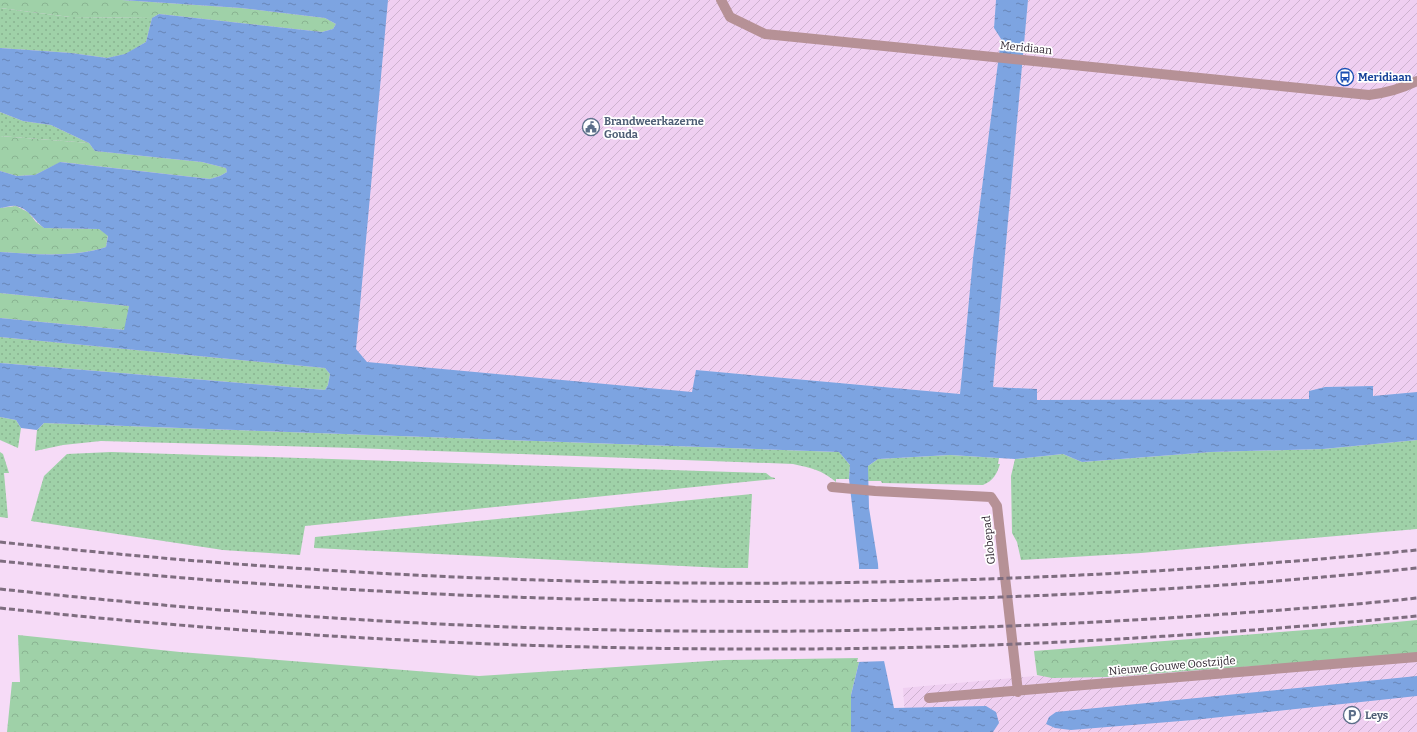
<svg xmlns="http://www.w3.org/2000/svg" width="1417" height="732" font-family="Bitter,serif">
	<defs>
		<pattern id="industrial-furrows" width="10" height="10" patternUnits="userSpaceOnUse"><rect width="10" height="10" fill="#efcff1"/><path d="M-1 1l2-2M0 10L10 0M9 11l2-2" fill="none" stroke="#cdb2cf"/></pattern>
		<pattern id="grass-dots" width="8" height="8" patternUnits="userSpaceOnUse"><rect width="8" height="8" fill="#9fd1a8"/><path d="M2 2h.1M6 6h.1" fill="none" stroke="#89b391" stroke-width="1.8" stroke-linecap="round"/></pattern>
		<pattern id="forest-crowns" width="20" height="18" patternUnits="userSpaceOnUse"><rect width="20" height="18" fill="#9fd1a8"/><path d="M2 6a3 3 0 1 1 6 0M12 15a3 3 0 1 1 6 0" fill="none" stroke="#89b391"/></pattern>
		<pattern id="water-ripples" width="26" height="14" patternUnits="userSpaceOnUse"><rect width="26" height="14" fill="#7da4e1"/><path d="M2 4q2-2 4 0t4 0M15 11q2-2 4 0t4 0" fill="none" stroke="#6786b7"/></pattern>
	</defs>
	<rect width="100%" height="100%" fill="#f6dbf7"/>
	<path fill="url(#industrial-furrows)" d="M 0,0 L 996,0 L 994,28 L 1001,39 L 973,258 L 960,394 L 696,370 L 692,392 L 0,363 Z
		M 1028,0 L 1417,0 L 1417,392 L 1373,396 L 1373,386 L 1325,387 L 1309,391 L 1309,399 L 1037,400 L 1037,389 L 993,387 Z
		M 1417,641 L 1417,732 L 906,732 L 903,688 Z"/>
	<path fill="url(#grass-dots)" d="M 0,8 L 70,17 L 152,18 L 146,42 L 126,54 L 107,58 L 71,53 L 0,48 Z
		M 0,112 L 23,121 L 51,125 L 89,143 L 0,136 Z
		M 0,337 L 325,368 L 330,374 L 328,385 L 325,390 L 0,363 Z
		M 0,417 L 16,420 L 21,428 L 18,448 L 0,440 Z
		M 44,423 L 839,452 L 850,465 L 849,479 L 836,479 L 836,482 C 822,470 811,468 793,464 L 354,448 L 101,441 L 63,445 L 35,451 L 37,430 Z
		M 1417,440 L 1417,529 L 1141,553 L 1021,560 L 1017,542 L 1012,533 L 1011,476 L 1015,459 L 1063,454 L 1082,462 L 1211,452 L 1323,449 Z
		M 0,452 L 3,454 L 9,473 L 4,473 L 8,518 L 0,517 Z
		M 111,452 L 766,473 L 771,477 L 775,478 L 775,479 L 305,526 L 300,555 L 223,550 L 31,521 L 44,476 L 67,454 Z
		M 950,455 L 999,458 L 998,464 L 1000,464 C 997,474 993,481 983,485 L 882,483 L 881,481 L 868,481 L 868,466 L 878,459 Z
		M 752,494 L 748,568 L 723,568 L 314,548 L 315,537 Z"/>
	<path fill="url(#forest-crowns)" d="M 0,0 L 122,0 L 241,8 L 325,18 L 336,24 L 333,29 L 322,32 L 159,14 L 152,18 L 70,17 L 0,8 Z
		M 0,136 L 89,143 L 95,151 L 202,162 L 226,168 L 227,172 L 220,176 L 210,179 L 61,162 L 35,175 L 17,176 L 0,171 Z
		M 16,206 L 28,212 L 36,222 L 44,228 L 99,229 L 108,235 L 106,247 C 74,258 33,254 0,252 L 0,208 Z
		M 0,293 L 129,306 L 125,330 L 0,318 Z
		M 1417,620 L 1417,654 L 1107,677 L 1052,678 L 1037,675 L 1034,651 L 1345,627 Z
		M 18,635 L 180,652 L 479,676 L 724,660 L 860,658 L 851,695 L 851,732 L 7,732 L 12,682 L 20,682 Z"/>
	<path fill="url(#water-ripples)" d="M 122,0 L 388,0 L 356,349 L 367,362 L 692,392 L 696,370 L 960,394 L 973,258 L 1001,39 L 994,28 L 996,0 L 1028,0 L 993,387 L 1037,389 L 1037,400 L 1309,399 L 1309,391 L 1325,387 L 1373,386 L 1373,396 L 1417,392 L 1417,440 L 1323,449 L 1211,452 L 1082,462 L 1063,454 L 1015,459 L 950,455 L 878,459 L 868,466 L 869,508 L 878,564 L 883,656 L 894,708 L 986,706 L 996,712 L 999,723 L 993,732 L 851,732 L 851,695 L 860,658 L 859,565 L 849,479 L 850,465 L 839,452 L 44,423 L 37,430 L 21,428 L 16,420 L 0,417 L 0,363 L 325,390 L 328,385 L 330,374 L 325,368 L 0,337 L 0,318 L 124,330 L 129,306 L 0,293 L 0,252 C 33,254 75,258 106,247 L 108,236 L 99,229 L 44,228 C 35,221 28,208 16,206 C 12,205 5,208 0,208 L 0,171 L 17,176 L 35,175 L 60,162 L 210,179 L 220,176 L 227,172 L 226,168 L 202,162 L 95,151 L 89,143 L 51,125 L 23,121 L 0,112 L 0,48 L 71,53 L 107,58 L 125,54 L 146,42 L 152,18 L 159,14 L 322,32 L 333,29 L 336,24 L 325,18 L 241,8 Z
		M 1417,676 L 1417,696 L 1193,720 L 1071,730 L 1055,728 L 1046,724 L 1049,717 L 1056,712 Z"/>
	<path fill="#f6dbf7" d="M 857,569 L 880,569 L 887,661 L 857,662 L 858,658 Z"/>
	<g fill="none" stroke-linecap="round" stroke-linejoin="round">
		<path stroke="#b69196" stroke-width="10" d="M 721,0 L 730,17 L 765,34 L 1369,95 C 1387,93 1401,89 1417,81
			M 832,487 L 875,491 L 991,497 L 997,506 L 1018,692
			M 929,698 L 1417,657"/>
		<path stroke="#7e6d7f" stroke-width="3" stroke-dasharray="6 3" stroke-linecap="butt" d="M 0,542 C 471,594 946,597 1417,550
			M 0,561 C 471,610 946,617 1417,568
			M 0,589 C 111,601 223,611 334,618 C 640,638 948,635 1254,612 C 1308,608 1363,604 1417,598
			M 0,608 C 260,636 522,650 783,649 C 995,649 1207,636 1417,616"/>
	</g>
	<defs>
		<g id="bus-ring" transform="scale(0.9)"><circle r="9.5" fill="#fff" stroke="#1a4fb4" stroke-width="1.5"/><path d="M-5-6H5V4H4V6H2V4H-2V6H-4V4H-5ZM-3.5-4V0h7V-4ZM-3.5 1.2v1.5H-2V1.2ZM2 1.2v1.5H3.5V1.2Z" fill="#1a4fb4"/></g>
		<g id="civic-ring" transform="scale(0.9)"><circle r="9.5" fill="#fff" stroke="#5c6f8a" stroke-width="1.5"/><path d="M-.6-6.5H3V-4.5H.6V-3L4-1V1h2V6H-6V1h2V-1L-.6-3ZM-1.2 2.5V6h2.4V2.5Z" fill="#5c6f8a"/></g>
		<g id="parking-ring" transform="scale(0.9)"><circle r="9.5" fill="#fff" stroke="#5c6f8a" stroke-width="1.5"/><path d="M-3.5-5.5H1a3.5 3.5 0 0 1 0 7H-1V5.5H-3.5ZM-1-3.4V-.6H.8a1.4 1.4 0 0 0 0-2.8Z" fill="#5c6f8a"/></g>
	</defs>
	<g fill-rule="evenodd">
		<use href="#bus-ring" x="1345" y="77"/>
		<use href="#civic-ring" x="591" y="127"/>
		<use href="#parking-ring" x="1352" y="715"/>
	</g>
	<g text-anchor="middle" dominant-baseline="central" stroke-width="3.5" stroke-linejoin="round" paint-order="stroke">
		<g font-size="11" fill="#312732" stroke="#fff">
			<text transform="translate(1026 48) rotate(6)">Meridiaan</text>
			<text transform="translate(989 540) rotate(-96)">Globepad</text>
			<text transform="translate(1172 666) rotate(-5)">Nieuwe Gouwe Oostzijde</text>
		</g>
		<g font-size="11" font-weight="bold" fill="#164399" stroke="#fff" text-anchor="start">
			<text x="1358" y="77">Meridiaan</text>
		</g>
		<g font-size="11" font-weight="bold" fill="#4e5e75" stroke="#fff" text-anchor="start">
			<text x="604" y="121">Brandweerkazerne<tspan x="604" dy="13">Gouda</tspan></text>
			<text x="1365" y="715">Leys</text>
		</g>
	</g>
</svg>
